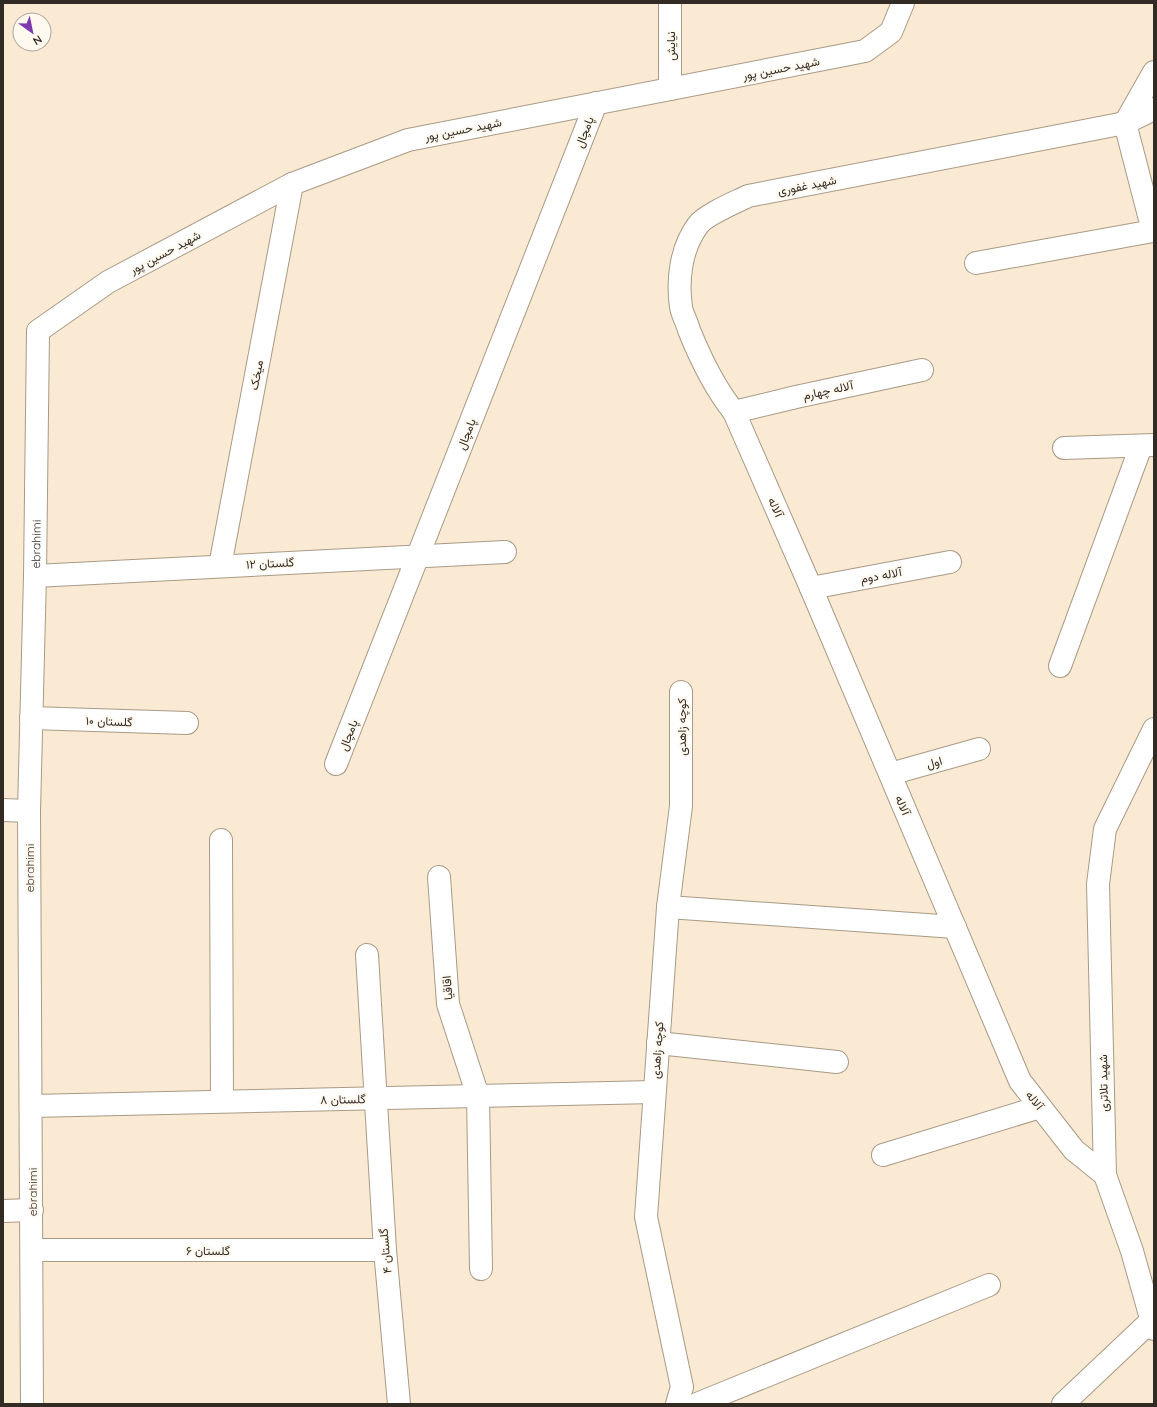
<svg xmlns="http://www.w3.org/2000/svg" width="1157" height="1407" font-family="Quicksand,Vazirmatn,sans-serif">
	<rect width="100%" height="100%" fill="#faead4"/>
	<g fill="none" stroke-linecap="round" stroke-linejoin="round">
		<g stroke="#a89a85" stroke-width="24">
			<g id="minor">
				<path d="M 670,89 L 670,3"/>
				<path d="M 976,263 L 1153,231 L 1125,123 L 1154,72"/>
				<path d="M 734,412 L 796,397 L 922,370"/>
				<path d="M 1064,448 L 1154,445"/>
				<path d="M 220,566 L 292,184"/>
				<path d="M 35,576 L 505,552"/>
				<path d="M 811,588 L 950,562"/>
				<path d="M 1060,666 L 1141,446"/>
				<path d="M 31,718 L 187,723"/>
				<path d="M 1154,729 L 1105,829 L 1098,884 L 1105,1175 L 1132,1251 L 1154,1329"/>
				<path d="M 336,764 L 596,103"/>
				<path d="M 890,774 L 979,749"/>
				<path d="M 3,810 L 29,811"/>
				<path d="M 221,840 L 222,1101"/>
				<path d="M 439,877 L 448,1004 L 478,1096 L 481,1269"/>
				<path d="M 668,907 L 955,927"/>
				<path d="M 367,955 L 385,1250 L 399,1404"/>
				<path d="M 658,1043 L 837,1062"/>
				<path d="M 31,1106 L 654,1092"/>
				<path d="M 883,1155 L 1040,1107"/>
				<path d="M 1105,1175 L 1074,1150 L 1020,1081 L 811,588 L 734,412 C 714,387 701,360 689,330 C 687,322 682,314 681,307 C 677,279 681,248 698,225 C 705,215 736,202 748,196 L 1125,123 L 1154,109"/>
				<path d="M 3,1211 L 32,1210"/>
				<path d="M 32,1250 L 385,1250"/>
				<path id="s1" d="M 32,1404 L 29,811 L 35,576 L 38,331 L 108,282 L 292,184 L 408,140 L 865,51 L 891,32 L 903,3"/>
				<path d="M 677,1404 L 682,1387 L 646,1217 L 668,907 L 681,806 L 681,692"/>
				<path d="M 697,1404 L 989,1285"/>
				<path d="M 1063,1404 L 1154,1318"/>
			</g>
		</g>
		<use href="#minor" stroke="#fff" stroke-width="22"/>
	</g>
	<g text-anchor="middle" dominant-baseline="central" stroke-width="4" stroke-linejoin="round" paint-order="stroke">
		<g font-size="12" fill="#312b23" stroke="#fff9f0">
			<text transform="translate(670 46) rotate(-90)">نیایش</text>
			<text transform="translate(781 68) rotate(-11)">شهید حسین پور</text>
			<text transform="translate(463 129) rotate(-11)">شهید حسین پور</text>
			<text transform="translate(584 132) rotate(-69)">پامچال</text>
			<text transform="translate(807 185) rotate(-11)">شهید غفوری</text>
			<text transform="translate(165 252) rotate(-28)">شهید حسین پور</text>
			<text transform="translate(256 375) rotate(-79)">میخک</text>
			<text transform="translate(828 390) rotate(-12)">آلاله چهارم</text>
			<text transform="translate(466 434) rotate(-69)">پامچال</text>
			<text transform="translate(776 507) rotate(66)">آلاله</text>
			<text stroke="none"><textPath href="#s1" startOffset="860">ebrahimi</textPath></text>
			<text transform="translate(270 563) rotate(-3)">گلستان ۱۲</text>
			<text transform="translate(881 575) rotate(-10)">آلاله دوم</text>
			<text transform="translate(109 721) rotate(2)">گلستان ۱۰</text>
			<text transform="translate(681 727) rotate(-90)">کوچه زاهدی</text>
			<text transform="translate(348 735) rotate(-69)">پامچال</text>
			<text transform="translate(934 762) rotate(-16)">اول</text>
			<text transform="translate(903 805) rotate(67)">آلاله</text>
			<text transform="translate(29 868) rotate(-90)">ebrahimi</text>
			<text transform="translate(447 988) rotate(-95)">اقاقیا</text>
			<text transform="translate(657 1050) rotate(-86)">کوچه زاهدی</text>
			<text transform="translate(1103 1083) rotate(-91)">شهید تلاتری</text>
			<text transform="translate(343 1099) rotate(-1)">گلستان ۸</text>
			<text transform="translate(1035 1100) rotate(52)">آلاله</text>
			<text transform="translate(32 1192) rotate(-90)">ebrahimi</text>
			<text x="208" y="1250">گلستان ۶</text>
			<text transform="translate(385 1251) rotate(-95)">گلستان ۴</text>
		</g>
	</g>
	<rect width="1157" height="1407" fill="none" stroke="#312b23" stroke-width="8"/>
	<g transform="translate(32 32) rotate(147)"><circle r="19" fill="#fff9f0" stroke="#ada79e"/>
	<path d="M0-3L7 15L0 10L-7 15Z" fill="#7d39ad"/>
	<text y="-6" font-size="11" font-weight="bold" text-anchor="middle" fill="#312b23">N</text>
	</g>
</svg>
